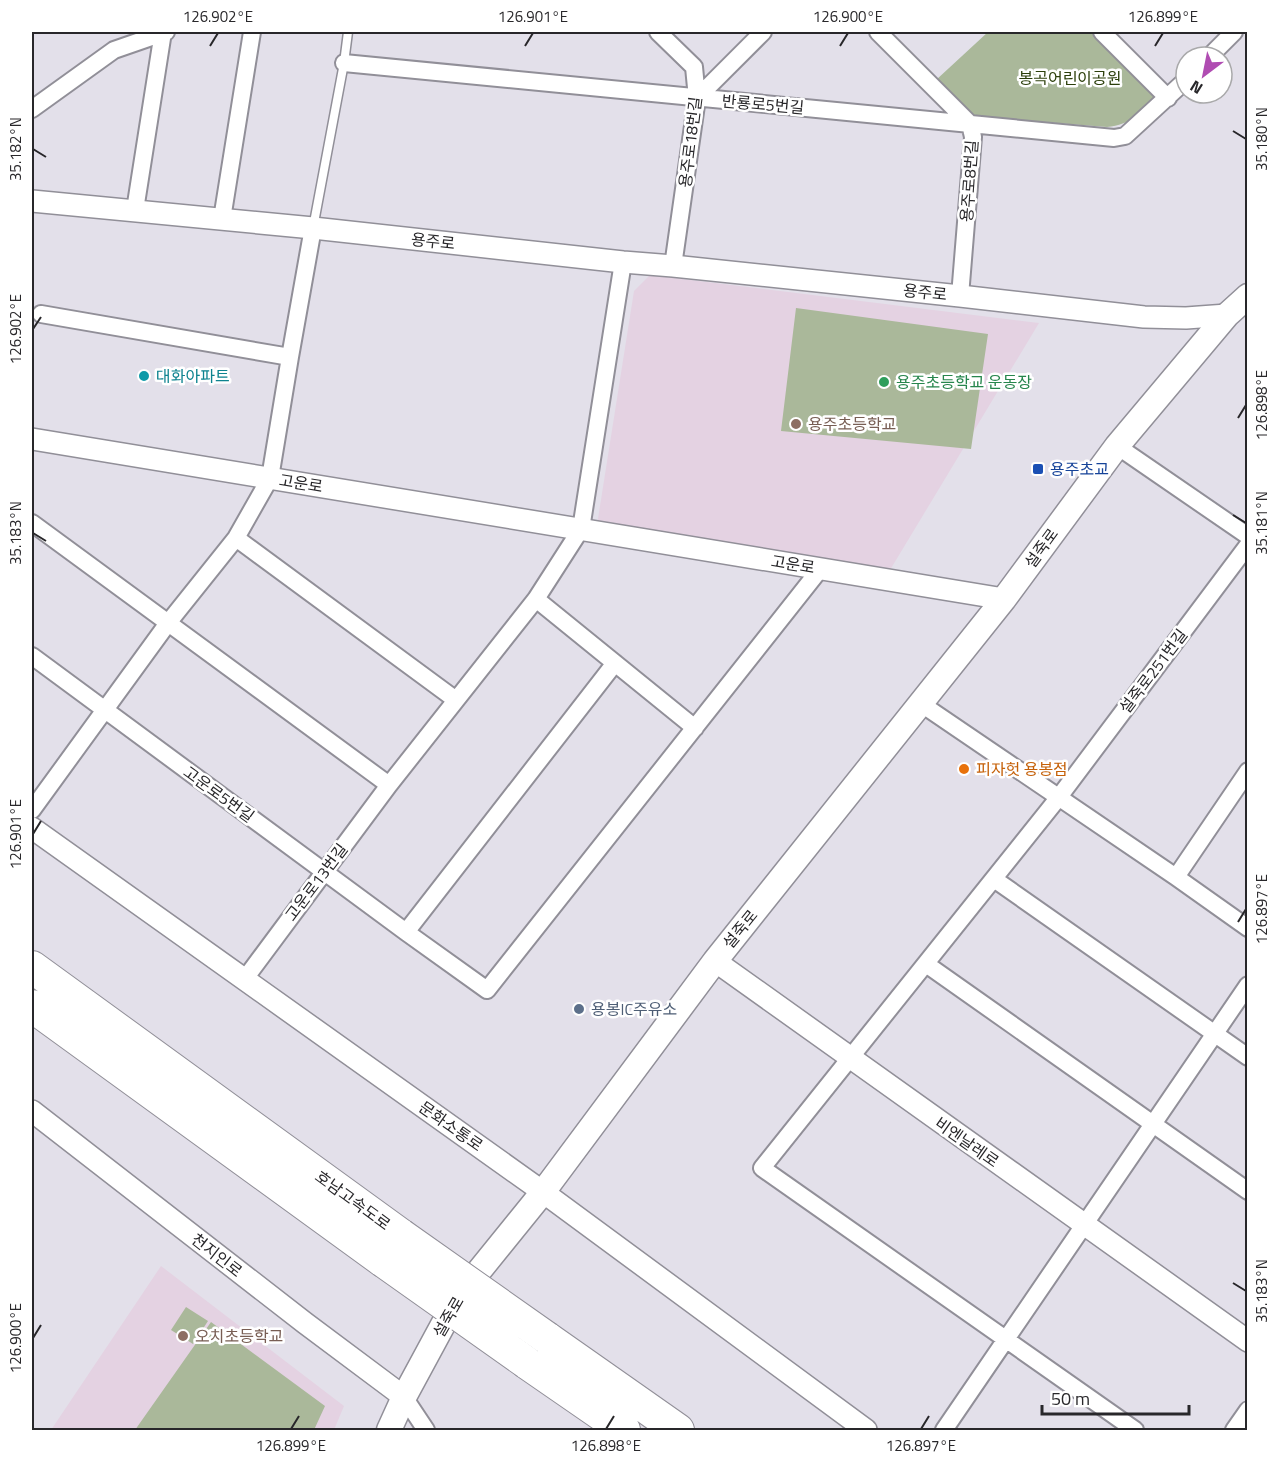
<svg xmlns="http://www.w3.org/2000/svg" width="1279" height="1462" font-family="'Titillium Web','Noto Sans KR',sans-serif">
	<rect width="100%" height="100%" fill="#e3e0ea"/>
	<path fill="#e4d2e2" d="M 650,275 L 1039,323 L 887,575 L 597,525 L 634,291 Z
		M 161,1266 L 344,1406 L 334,1430 L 51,1430 Z"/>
	<path fill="#aab89a" d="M 988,32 L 1096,32 L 1158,96 C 1141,112 1131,125 1107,127 L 971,116 L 936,80 Z
		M 796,308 L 988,334 L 971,449 L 781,431 Z
		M 186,1307 L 208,1321 L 193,1344 L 171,1330 Z
		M 211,1322 L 325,1406 L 314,1430 L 135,1430 Z"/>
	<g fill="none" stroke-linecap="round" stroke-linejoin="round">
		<g stroke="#918f98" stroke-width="11">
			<path id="service" d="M 313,228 L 344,63 L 348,32"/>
		</g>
		<g stroke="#918f98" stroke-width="20">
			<path id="minor" d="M 658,32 L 694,67 L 697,98 L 673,266
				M 878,32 L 970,124 L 973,137 L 960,296
				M 1102,32 L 1168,98
				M 1209,57 L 1234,32
				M 344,63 L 1114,138 L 1125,136 L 1186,80
				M 697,98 L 763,32
				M 32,109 L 114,50 L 166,32
				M 135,210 L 163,32
				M 222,219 L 252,32
				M 41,314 L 290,357
				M 1117,446 L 1248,536
				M 32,523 L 389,785
				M 236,538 L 456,700
				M 536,599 L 695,728
				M 32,656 L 406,932 L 487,990 L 821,568
				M 920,703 L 1176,877 L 1248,928
				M 32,810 L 168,623 L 236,538 L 270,478 L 290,357 L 313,228
				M 1176,877 L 1248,771
				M 994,879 L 1248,1057
				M 406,932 L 615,663
				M 926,964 L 1248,1191
				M 244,980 L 389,785 L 536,599 L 581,529 L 623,262
				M 404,1397 L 426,1430
				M 944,1430 L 1248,985
				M 1135,1430 L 762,1168 L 1059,797 L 1248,545
				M 1234,1430 L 1248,1410"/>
		</g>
		<g stroke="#918f98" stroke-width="24">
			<path id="tertiary" d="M 32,201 L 313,228 L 623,262 L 673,266 L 960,296 L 1144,317 L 1186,318 L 1227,315
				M 32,439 L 1004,599
				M 32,828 L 543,1192 L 866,1430
				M 715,961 L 1248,1341
				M 32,1111 L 305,1323 L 404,1397"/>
		</g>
		<g stroke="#918f98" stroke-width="27">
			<path id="secondary" d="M 389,1430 L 404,1397 L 458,1297 L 543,1192 L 715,961 L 1004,599 L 1117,446 L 1227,315 L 1248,296"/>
		</g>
		<g stroke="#918f98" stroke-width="34">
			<path id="motorway" d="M 32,967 L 401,1235
				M 32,1006 L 383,1261
				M 547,1338 L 678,1430
				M 527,1363 L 624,1430"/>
		</g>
		<use href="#service" stroke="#fff" stroke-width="8"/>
		<use href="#minor" stroke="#fff" stroke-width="16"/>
		<use href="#tertiary" stroke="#fff" stroke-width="21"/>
		<use href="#secondary" stroke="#fff" stroke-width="24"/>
		<use href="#motorway" stroke="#fff" stroke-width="32"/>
		<g stroke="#918f98" stroke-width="34" stroke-linecap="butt">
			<path id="motorway-bridge" d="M 401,1235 L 547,1338
				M 383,1261 L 527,1363"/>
		</g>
		<use href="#motorway-bridge" stroke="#fff" stroke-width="32"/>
	</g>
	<path fill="none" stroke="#28272a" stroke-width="2" d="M 210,46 L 218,33M 525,46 L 533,33M 840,46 L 848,33M 1155,46 L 1163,33M 1233,131 L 1246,139M 33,149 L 46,157M 33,329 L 41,317M 1238,418 L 1246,405M 1233,515 L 1246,523M 33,533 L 46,541M 33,834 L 41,821M 1238,922 L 1246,909M 1233,1283 L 1246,1291M 33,1338 L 41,1325M 291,1429 L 299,1416M 606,1429 L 614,1416M 921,1429 L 929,1416"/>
	<circle fill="#0f9aa8" stroke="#fff" stroke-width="2" cx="144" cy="376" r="6"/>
	<circle fill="#2e9e5b" stroke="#fff" stroke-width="2" cx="884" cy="382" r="6"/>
	<g fill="#8d6e63" stroke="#fff" stroke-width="2">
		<circle cx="796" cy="424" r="6"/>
		<circle cx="183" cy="1336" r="6"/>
	</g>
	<rect fill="#1a4fb4" stroke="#fff" stroke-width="2" x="1032" y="463" width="12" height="12" rx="3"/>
	<circle fill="#e8710a" stroke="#fff" stroke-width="2" cx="964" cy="769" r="6"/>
	<circle fill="#5c6f8a" stroke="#fff" stroke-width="2" cx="579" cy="1009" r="6"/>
	<g text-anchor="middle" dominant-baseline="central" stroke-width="5" stroke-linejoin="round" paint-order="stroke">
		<g font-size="16" fill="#2c3f0b" stroke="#fff">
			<text x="1070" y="78">봉곡어린이공원</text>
		</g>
		<g font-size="16" fill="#28272a" stroke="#fff">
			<text transform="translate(763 104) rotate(5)">반룡로5번길</text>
			<text transform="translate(690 142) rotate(-83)">용주로18번길</text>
			<text transform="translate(969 181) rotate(-86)">용주로8번길</text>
			<text transform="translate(433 241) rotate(6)">용주로</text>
			<text transform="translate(925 292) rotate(6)">용주로</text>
			<text transform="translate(301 483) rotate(9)">고운로</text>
			<text transform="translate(1041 548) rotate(-54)">설죽로</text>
			<text transform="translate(793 564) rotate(9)">고운로</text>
			<text transform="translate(1153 671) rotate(-53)">설죽로251번길</text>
			<text transform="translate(219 794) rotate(36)">고운로5번길</text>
			<text transform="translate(316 882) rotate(-53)">고운로13번길</text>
			<text transform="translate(740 929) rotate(-51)">설죽로</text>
			<text transform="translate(451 1126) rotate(35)">문화소통로</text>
			<text transform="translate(967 1142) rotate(35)">비엔날레로</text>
			<text transform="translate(353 1200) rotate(36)">호남고속도로</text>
			<text transform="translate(217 1255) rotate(38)">천지인로</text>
			<text transform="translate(448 1317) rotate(-60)">설죽로</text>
		</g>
		<g font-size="16" fill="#0d838f" stroke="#fff" text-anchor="start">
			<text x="156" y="376">대화아파트</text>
		</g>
		<g font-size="16" fill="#27864d" stroke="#fff" text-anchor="start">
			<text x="896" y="382">용주초등학교 운동장</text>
		</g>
		<g font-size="16" fill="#785e54" stroke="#fff" text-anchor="start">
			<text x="808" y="424">용주초등학교</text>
			<text x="195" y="1336">오치초등학교</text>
		</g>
		<g font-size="16" fill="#164399" stroke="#fff" text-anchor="start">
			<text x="1050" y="469">용주초교</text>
		</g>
		<g font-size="16" fill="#c56008" stroke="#fff" text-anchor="start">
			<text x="976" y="769">피자헛 용봉점</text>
		</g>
		<g font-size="16" fill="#4e5e75" stroke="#fff" text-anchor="start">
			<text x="591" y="1009">용봉IC주유소</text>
		</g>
	</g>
	<rect width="1279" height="1462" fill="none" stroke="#ffffff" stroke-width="66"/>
	<g transform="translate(1204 75) rotate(212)"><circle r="28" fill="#ffffff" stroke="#a9a9aa" stroke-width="1.5"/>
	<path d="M0-4.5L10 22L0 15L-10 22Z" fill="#b04cb2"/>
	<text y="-9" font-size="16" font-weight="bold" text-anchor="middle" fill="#28272a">N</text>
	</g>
	<path d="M1042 1405v9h147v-9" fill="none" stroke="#28272a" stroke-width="3"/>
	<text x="1051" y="1405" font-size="18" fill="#28272a" stroke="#ffffff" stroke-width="4.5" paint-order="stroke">50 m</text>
	<rect x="33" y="33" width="1213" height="1396" fill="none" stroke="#28272a" stroke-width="2"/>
	<g font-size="15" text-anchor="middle" fill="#28272a">
		<text x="218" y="22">126.902°E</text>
		<text x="533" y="22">126.901°E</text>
		<text x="848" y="22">126.900°E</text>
		<text x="1163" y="22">126.899°E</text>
		<text transform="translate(1262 139) rotate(-90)" y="5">35.180°N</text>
		<text transform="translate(16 149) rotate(-90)" y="5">35.182°N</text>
		<text transform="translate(16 329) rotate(-90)" y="5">126.902°E</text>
		<text transform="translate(1262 405) rotate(-90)" y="5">126.898°E</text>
		<text transform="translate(1262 523) rotate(-90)" y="5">35.181°N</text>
		<text transform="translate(16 533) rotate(-90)" y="5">35.183°N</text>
		<text transform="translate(16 834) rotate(-90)" y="5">126.901°E</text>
		<text transform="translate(1262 909) rotate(-90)" y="5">126.897°E</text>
		<text transform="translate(1262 1291) rotate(-90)" y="5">35.183°N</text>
		<text transform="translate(16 1338) rotate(-90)" y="5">126.900°E</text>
		<text x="291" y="1451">126.899°E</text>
		<text x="606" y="1451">126.898°E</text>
		<text x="921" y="1451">126.897°E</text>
	</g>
</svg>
